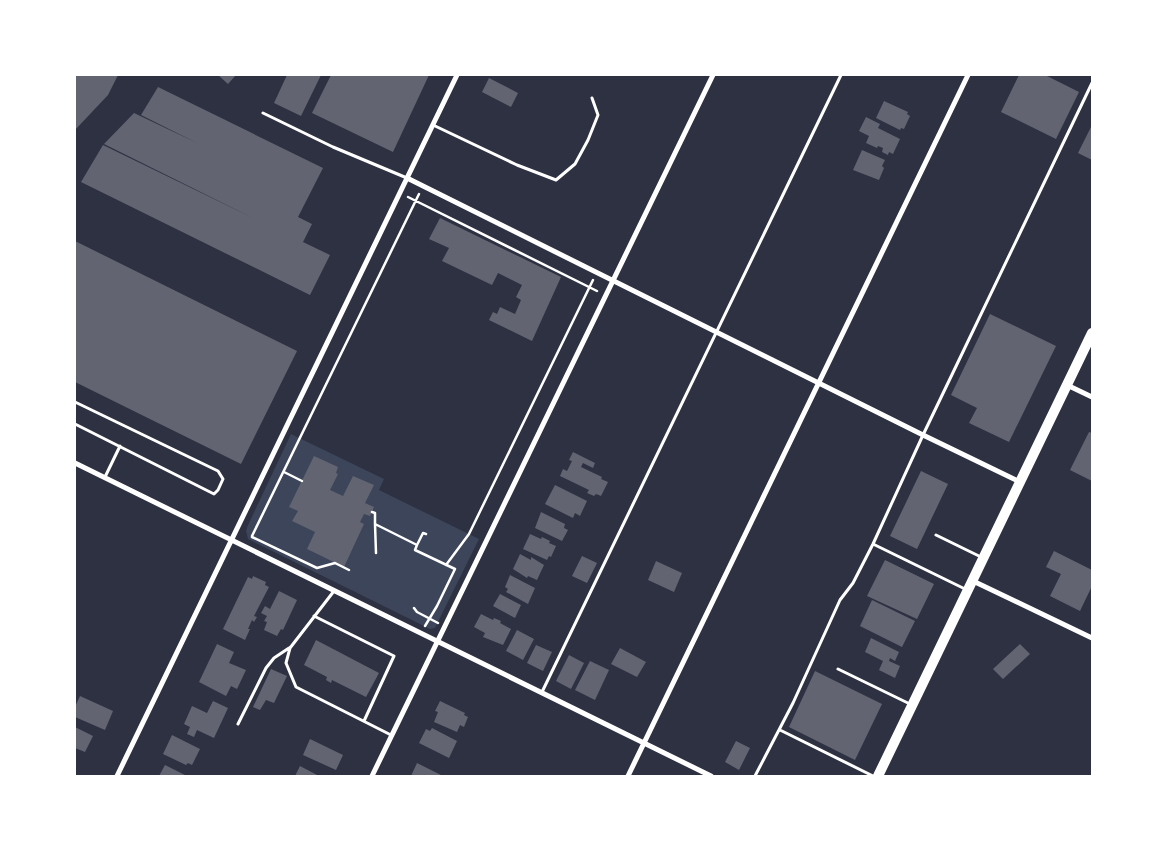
<svg xmlns="http://www.w3.org/2000/svg" width="1167" height="851" font-family="'Space Grotesk',sans-serif">
	<rect width="100%" height="100%" fill="#2d3142"/>
	<path fill="#3c4559" d="M 291,434 L 384,479 L 379,490 L 479,539 L 435,628 L 430,629 L 248,539 L 246,531 L 248,525 Z"/>
	<path fill="#626471" d="M 75,75 L 118,75 L 108,95 L 75,130 Z
		M 218,75 L 236,75 L 228,84 Z
		M 287,75 L 321,75 L 301,116 L 274,103 Z
		M 331,75 L 429,75 L 393,152 L 312,113 Z
		M 1019,75 L 1045,75 L 1079,92 L 1056,139 L 1001,112 Z
		M 489,78 L 518,93 L 511,107 L 482,92 Z
		M 158,87 L 323,168 L 298,217 L 312,224 L 303,242 L 330,255 L 310,295 L 81,182 L 103,145 L 253,218 L 104,144 L 134,113 L 197,143 L 141,115 Z
		M 884,101 L 908,112 L 907,114 L 910,116 L 904,129 L 901,128 L 900,130 L 876,118 Z
		M 866,117 L 880,124 L 878,128 L 900,139 L 893,154 L 889,152 L 888,155 L 882,152 L 883,148 L 878,146 L 877,148 L 866,143 L 869,136 L 859,131 Z
		M 1092,125 L 1092,160 L 1078,153 Z
		M 862,150 L 885,160 L 882,166 L 884,168 L 879,180 L 853,170 Z
		M 440,218 L 561,277 L 532,341 L 489,320 L 493,312 L 497,314 L 500,307 L 515,314 L 521,300 L 516,297 L 522,285 L 498,273 L 492,285 L 442,261 L 449,248 L 429,239 Z
		M 75,241 L 297,351 L 241,464 L 75,382 Z
		M 990,314 L 1056,346 L 1009,442 L 969,423 L 977,408 L 951,395 Z
		M 1089,432 L 1092,433 L 1092,481 L 1070,470 Z
		M 573,452 L 595,463 L 593,468 L 583,463 L 581,467 L 602,477 L 601,479 L 608,482 L 601,496 L 596,494 L 594,496 L 587,493 L 589,490 L 560,476 L 563,469 L 567,471 L 572,461 L 569,460 Z
		M 314,456 L 338,467 L 336,473 L 338,474 L 330,490 L 343,496 L 353,476 L 374,485 L 365,503 L 374,507 L 370,516 L 364,514 L 360,522 L 364,524 L 344,567 L 307,549 L 315,532 L 292,521 L 298,511 L 289,507 Z
		M 921,471 L 948,484 L 917,549 L 890,536 Z
		M 555,485 L 587,501 L 580,516 L 575,513 L 573,518 L 545,504 Z
		M 541,512 L 565,524 L 564,528 L 568,530 L 562,541 L 535,528 Z
		M 530,534 L 541,539 L 542,537 L 550,541 L 549,543 L 556,546 L 551,557 L 549,556 L 547,560 L 523,549 Z
		M 1054,551 L 1092,570 L 1092,586 L 1080,611 L 1050,596 L 1061,574 L 1046,567 Z
		M 520,554 L 531,560 L 531,557 L 544,565 L 537,580 L 528,576 L 527,578 L 513,569 Z
		M 582,556 L 597,563 L 587,583 L 572,576 Z
		M 885,560 L 934,584 L 917,619 L 867,596 Z
		M 656,561 L 682,573 L 674,592 L 648,580 Z
		M 510,575 L 535,588 L 528,604 L 506,592 L 508,589 L 505,587 Z
		M 253,576 L 266,582 L 265,585 L 269,587 L 254,616 L 257,617 L 254,622 L 252,620 L 248,629 L 250,629 L 245,640 L 223,629 L 248,577 L 252,579 Z
		M 279,591 L 297,600 L 283,630 L 281,629 L 277,636 L 264,630 L 267,622 L 264,621 L 267,616 L 261,613 L 265,606 L 270,609 Z
		M 500,594 L 521,605 L 515,618 L 493,606 Z
		M 872,600 L 915,621 L 902,647 L 860,626 Z
		M 481,614 L 493,620 L 494,618 L 501,621 L 500,623 L 511,629 L 503,645 L 483,637 L 485,633 L 474,627 Z
		M 517,630 L 534,639 L 523,660 L 506,651 Z
		M 871,638 L 899,652 L 895,661 L 890,658 L 889,661 L 900,666 L 895,678 L 879,670 L 883,661 L 865,652 Z
		M 316,640 L 379,673 L 366,697 L 332,680 L 331,683 L 326,680 L 327,677 L 304,665 Z
		M 217,644 L 234,652 L 229,663 L 246,670 L 237,689 L 231,686 L 226,696 L 199,682 Z
		M 1020,644 L 1030,654 L 1003,679 L 993,669 Z
		M 536,645 L 552,652 L 543,671 L 527,663 Z
		M 620,648 L 646,662 L 637,677 L 611,664 Z
		M 569,655 L 584,663 L 571,689 L 556,681 Z
		M 590,661 L 609,670 L 595,700 L 575,690 Z
		M 271,669 L 287,676 L 274,703 L 266,700 L 260,710 L 253,707 Z
		M 815,671 L 882,704 L 855,760 L 789,727 Z
		M 80,696 L 113,711 L 105,730 L 75,717 L 75,707 Z
		M 213,701 L 228,708 L 214,738 L 197,730 L 194,737 L 187,734 L 190,727 L 184,724 L 192,706 L 207,713 Z
		M 440,701 L 465,713 L 464,715 L 468,717 L 464,727 L 460,725 L 457,732 L 434,722 L 438,712 L 435,711 Z
		M 75,727 L 93,736 L 85,752 L 75,748 Z
		M 432,728 L 457,741 L 449,758 L 419,743 L 426,729 L 430,731 Z
		M 172,735 L 200,749 L 192,765 L 188,763 L 186,765 L 163,754 Z
		M 310,739 L 343,755 L 336,770 L 303,755 Z
		M 736,741 L 750,748 L 739,770 L 725,762 Z
		M 417,763 L 443,776 L 411,776 Z
		M 165,765 L 187,776 L 159,776 Z
		M 300,766 L 319,776 L 295,776 Z"/>
	<g fill="none" stroke-linecap="round" stroke-linejoin="round">
		<path stroke="#fff" stroke-width="2.5" d="M 408,197 L 597,291
			M 284,472 L 302,481
			M 372,512 L 375,513 L 375,524
			M 252,536 L 419,194
			M 252,537 L 317,568 L 335,563 L 349,570
			M 417,545 L 415,550 L 455,569 L 437,606 L 425,626
			M 376,553 L 375,524 L 417,545 L 423,533 L 426,534
			M 446,565 L 469,534 L 593,280
			M 414,608 L 417,612 L 438,623"/>
		<path stroke="#fff" stroke-width="3" d="M 263,113 L 333,147 L 407,178
			M 433,125 L 517,165 L 556,180 L 575,164 L 588,140 L 598,115 L 592,98
			M 75,402 L 218,471 L 223,479 L 218,490 L 214,494 L 75,424
			M 105,477 L 120,446
			M 936,535 L 981,557
			M 873,544 L 965,589
			M 334,591 L 290,648 L 286,663 L 296,687 L 391,735
			M 314,616 L 394,656 L 364,721
			M 838,669 L 912,705
			M 542,692 L 841,75
			M 238,724 L 266,668 L 274,658 L 289,648
			M 780,730 L 873,776
			M 755,776 L 793,703 L 840,600 L 853,583 L 873,544 L 923,435 L 1092,83"/>
		<path stroke="#fff" stroke-width="5" d="M 407,178 L 923,435 L 1020,482
			M 1067,385 L 1092,397
			M 75,463 L 711,776
			M 973,581 L 1092,638
			M 117,776 L 457,75
			M 372,776 L 713,75
			M 628,776 L 968,75"/>
		<path stroke="#fff" stroke-width="10" d="M 878,776 L 1092,333"/>
	</g>
	<rect width="1167" height="851" fill="none" stroke="#ffffff" stroke-width="152"/>
</svg>
